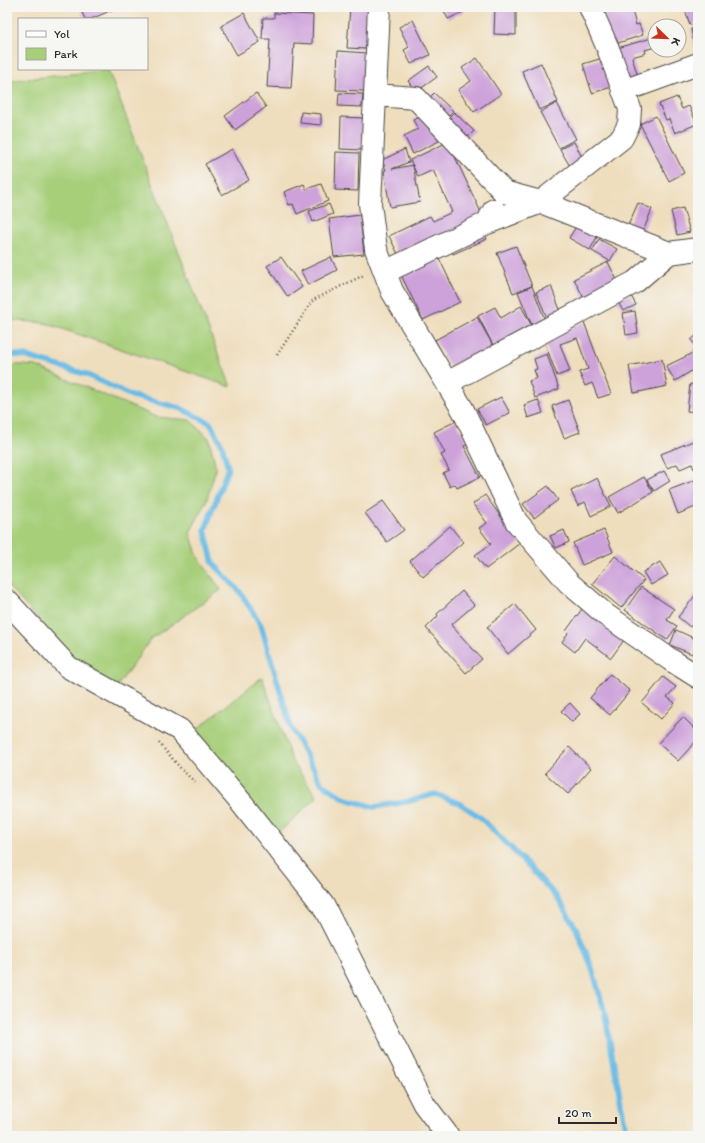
<svg xmlns="http://www.w3.org/2000/svg" width="705" height="1143" font-family="Itim,sans-serif">
	<rect width="100%" height="100%" fill="#f6f6f2"/>
	<filter id="ink" filterUnits="userSpaceOnUse"><feTurbulence type="fractalNoise" baseFrequency=".025" numOctaves="2"/><feDisplacementMap in="SourceGraphic" scale="8" xChannelSelector="R" yChannelSelector="G"/><feConvolveMatrix kernelMatrix="1 2 1 2 8 2 1 2 1" color-interpolation-filters="sRGB"/></filter>
	<filter id="wash" filterUnits="userSpaceOnUse"><feTurbulence type="fractalNoise" baseFrequency=".012" numOctaves="4" result="noise"/><feDisplacementMap in="SourceGraphic" scale="16" xChannelSelector="R" yChannelSelector="G"/><feGaussianBlur stdDeviation="0.9" result="paint"/><feColorMatrix in="noise" values="0 0 0 0 0 0 0 0 0 0 0 0 0 0 0 0 0 1.4 0 .05"/><feComposite in="paint" operator="in"/></filter>
	<g filter="url(#wash)">
		<rect width="100%" height="100%" fill="#efdebd"/>
		<path fill="#a7cf7a" stroke="#697d52" d="M 108,70 L 231,387 L 45,323 L 7,320 L 7,81 Z
			M 7,364 L 36,366 L 156,417 L 190,420 L 209,438 L 216,468 L 207,499 L 190,533 L 198,557 L 221,590 L 151,639 L 116,688 L 76,661 L 7,585 Z
			M 262,677 L 292,761 L 317,797 L 276,835 L 191,734 Z"/>
		<g fill="none" stroke-linecap="round" stroke-linejoin="round">
			<path stroke="#6abbe5" stroke-width="5.5" d="M 7,354 L 25,356 L 85,374 L 132,396 L 180,408 L 210,423 L 222,445 L 228,468 L 205,530 L 213,563 L 240,592 L 261,625 L 291,728 L 322,784 L 346,799 L 374,807 L 406,802 L 435,794 L 459,803 L 480,817 L 514,851 L 556,896 L 576,928 L 592,968 L 604,1010 L 624,1119 L 629,1136"/>
		</g>
		<g id="blocks">
			<path fill="#cda2da" d="M 82,7 L 119,7 L 91,19 L 85,19 L 80,8 Z
				M 350,7 L 369,7 L 366,49 L 347,48 Z
				M 442,7 L 463,7 L 465,11 L 448,19 Z
				M 495,7 L 516,7 L 516,35 L 494,34 Z
				M 611,7 L 615,7 L 616,9 L 624,7 L 631,7 L 636,25 L 639,24 L 643,35 L 612,45 L 602,10 Z
				M 684,7 L 698,7 L 698,23 L 690,25 Z
				M 244,13 L 260,42 L 237,55 L 221,26 Z
				M 274,13 L 313,15 L 312,44 L 294,43 L 291,88 L 267,87 L 270,39 L 262,39 L 263,18 L 274,18 Z
				M 413,20 L 430,55 L 411,64 L 404,50 L 409,47 L 399,27 Z
				M 698,27 L 698,56 L 697,56 L 691,29 Z
				M 655,37 L 655,47 L 645,50 L 646,53 L 632,57 L 639,80 L 624,84 L 614,49 Z
				M 338,51 L 367,53 L 364,91 L 336,90 Z
				M 606,57 L 615,86 L 592,93 L 583,64 Z
				M 477,58 L 501,94 L 474,112 L 458,90 L 471,81 L 462,68 Z
				M 541,63 L 558,102 L 539,110 L 522,71 Z
				M 429,66 L 437,77 L 416,92 L 408,81 Z
				M 256,93 L 266,107 L 235,130 L 225,116 Z
				M 339,93 L 363,94 L 362,107 L 338,106 Z
				M 434,93 L 453,111 L 443,121 L 425,103 Z
				M 677,97 L 682,109 L 689,106 L 697,124 L 675,133 L 669,119 L 666,120 L 659,104 Z
				M 557,103 L 576,139 L 559,148 L 540,112 Z
				M 301,112 L 321,114 L 321,125 L 300,123 Z
				M 454,112 L 474,131 L 464,141 L 444,122 Z
				M 422,116 L 430,131 L 434,130 L 439,141 L 413,154 L 404,136 L 418,129 L 413,120 Z
				M 656,116 L 684,173 L 669,181 L 640,124 Z
				M 341,117 L 363,118 L 362,150 L 340,149 Z
				M 448,142 L 484,219 L 400,258 L 389,236 L 430,216 L 433,221 L 452,212 L 433,170 L 418,177 L 410,160 Z
				M 574,142 L 584,161 L 571,168 L 560,149 Z
				M 232,149 L 249,180 L 222,195 L 205,164 Z
				M 405,149 L 409,162 L 392,169 L 413,165 L 420,202 L 390,207 L 384,171 L 386,170 L 382,160 Z
				M 336,152 L 359,153 L 358,191 L 335,190 Z
				M 304,184 L 306,189 L 321,184 L 328,201 L 297,214 L 293,204 L 289,205 L 284,192 Z
				M 638,203 L 652,209 L 642,234 L 627,228 Z
				M 329,204 L 333,214 L 313,222 L 309,211 Z
				M 683,208 L 690,232 L 677,235 L 671,211 Z
				M 360,215 L 364,254 L 334,257 L 329,219 Z
				M 577,225 L 597,237 L 590,250 L 569,238 Z
				M 483,230 L 487,239 L 453,254 L 449,245 Z
				M 599,239 L 617,249 L 610,261 L 592,251 Z
				M 516,246 L 532,286 L 513,293 L 497,253 Z
				M 437,254 L 460,302 L 423,320 L 400,273 Z
				M 281,257 L 302,287 L 288,297 L 267,266 Z
				M 331,257 L 337,270 L 308,285 L 301,271 Z
				M 608,262 L 619,284 L 586,302 L 574,279 Z
				M 532,286 L 546,323 L 495,349 L 478,316 L 495,307 L 501,318 L 521,306 L 533,328 L 518,292 Z
				M 551,286 L 562,315 L 548,320 L 536,292 Z
				M 630,294 L 636,305 L 623,311 L 617,300 Z
				M 635,311 L 638,333 L 626,335 L 623,313 Z
				M 477,317 L 495,349 L 453,373 L 435,340 Z
				M 584,322 L 611,394 L 598,398 L 592,383 L 585,386 L 579,372 L 588,369 L 577,338 L 560,344 L 570,371 L 557,376 L 543,338 Z
				M 698,334 L 698,367 L 675,381 L 666,366 L 689,355 L 697,347 L 691,340 Z
				M 547,354 L 559,389 L 535,398 L 529,381 L 537,378 L 534,370 L 537,369 L 534,359 Z
				M 662,359 L 667,386 L 634,393 L 629,366 Z
				M 690,384 L 698,385 L 698,412 L 687,411 Z
				M 501,397 L 510,413 L 486,425 L 477,409 Z
				M 538,400 L 543,413 L 528,418 L 524,405 Z
				M 568,400 L 580,432 L 564,438 L 552,406 Z
				M 456,421 L 468,444 L 464,446 L 480,477 L 457,488 L 455,484 L 450,487 L 443,473 L 449,470 L 441,455 L 445,453 L 434,432 Z
				M 698,439 L 698,467 L 694,469 L 692,464 L 680,469 L 677,464 L 667,468 L 661,454 Z
				M 664,471 L 670,481 L 654,491 L 647,480 Z
				M 644,477 L 653,492 L 618,513 L 609,497 Z
				M 597,478 L 611,506 L 591,516 L 585,502 L 578,506 L 571,491 Z
				M 698,479 L 698,506 L 678,514 L 669,490 Z
				M 548,486 L 558,500 L 534,518 L 523,504 Z
				M 485,495 L 520,543 L 486,569 L 475,555 L 491,544 L 479,528 L 487,523 L 473,504 Z
				M 383,501 L 404,530 L 387,542 L 365,513 Z
				M 450,526 L 463,542 L 423,577 L 410,561 Z
				M 564,530 L 569,542 L 556,548 L 550,536 Z
				M 604,530 L 613,552 L 582,565 L 573,543 Z
				M 615,556 L 644,580 L 621,608 L 592,584 Z
				M 660,562 L 668,575 L 651,585 L 643,572 Z
				M 641,587 L 674,609 L 667,620 L 677,626 L 667,640 L 625,610 Z
				M 462,591 L 474,605 L 451,625 L 482,659 L 466,673 L 426,628 L 438,616 L 437,614 Z
				M 698,592 L 698,617 L 690,627 L 678,617 Z
				M 515,604 L 536,630 L 508,654 L 487,627 Z
				M 582,609 L 624,640 L 611,658 L 585,638 L 575,652 L 562,642 L 568,633 L 566,631 Z
				M 676,630 L 698,640 L 692,654 L 670,645 Z
				M 610,674 L 630,691 L 610,715 L 590,698 Z
				M 663,677 L 676,687 L 667,697 L 675,703 L 661,719 L 642,703 Z
				M 570,703 L 580,714 L 572,722 L 561,711 Z
				M 683,717 L 698,732 L 698,739 L 678,761 L 658,743 Z
				M 569,747 L 591,768 L 568,794 L 545,773 Z"/>
		</g>
	</g>
	<g filter="url(#ink)">
		<use href="#blocks" fill-opacity="0" stroke="#484641" stroke-width="1"/>
		<g fill="none" stroke-linecap="round" stroke-linejoin="round">
			<g stroke="#484641" stroke-width="24">
				<path id="minor" d="M 379,7 L 370,204 L 376,249 L 392,291 L 463,410 L 516,521 L 569,583 L 606,615 L 671,660 L 698,677
					M 623,91 L 698,64
					M 375,95 L 416,98 L 504,192 L 541,202 L 669,253 L 698,249
					M 487,223 L 541,202 L 622,138 L 629,124 L 630,109 L 609,51 L 590,7
					M 385,272 L 487,223 L 494,210
					M 447,383 L 635,282 L 669,253
					M 7,601 L 68,667 L 180,730 L 242,803 L 323,905 L 424,1104 L 448,1136"/>
			</g>
			<path stroke="#484641" stroke-width="2.5" stroke-dasharray="1 3" stroke-linecap="butt" d="M 277,355 L 313,300 L 364,275
				M 159,743 L 183,771 L 195,782"/>
			<use href="#minor" stroke="#fff" stroke-width="22"/>
		</g>
	</g>
	<rect width="705" height="1143" fill="none" stroke="#f6f6f2" stroke-width="24"/>
	<rect x="18" y="18" width="130" height="52" fill="#f6f6f2" stroke="#a5a5a2"/>
	<rect x="26" y="31" width="20" height="6" fill="#ffffff" stroke="#a5a5a2"/>
	<text x="54" y="38" font-size="12" fill="#2b2b2b">Yol</text>
	<rect x="26" y="48" width="20" height="12" fill="#a7cf7a" stroke="#a5a5a2"/>
	<text x="54" y="58" font-size="12" fill="#2b2b2b">Park</text>
	<g transform="translate(667 38) rotate(113)"><circle r="19" fill="#f6f6f2" stroke="#a5a5a2"/>
	<path d="M0-3L7 15L0 10L-7 15Z" fill="#c8321e"/>
	<text y="-6" font-size="11" font-weight="bold" text-anchor="middle" fill="#2b2b2b">K</text>
	</g>
	<path d="M559 1117v6h57v-6" fill="none" stroke="#2b2b2b" stroke-width="2"/>
	<text x="565" y="1117" font-size="12" fill="#2b2b2b" stroke="#f6f6f2" stroke-width="3" paint-order="stroke">20 m</text>
</svg>
